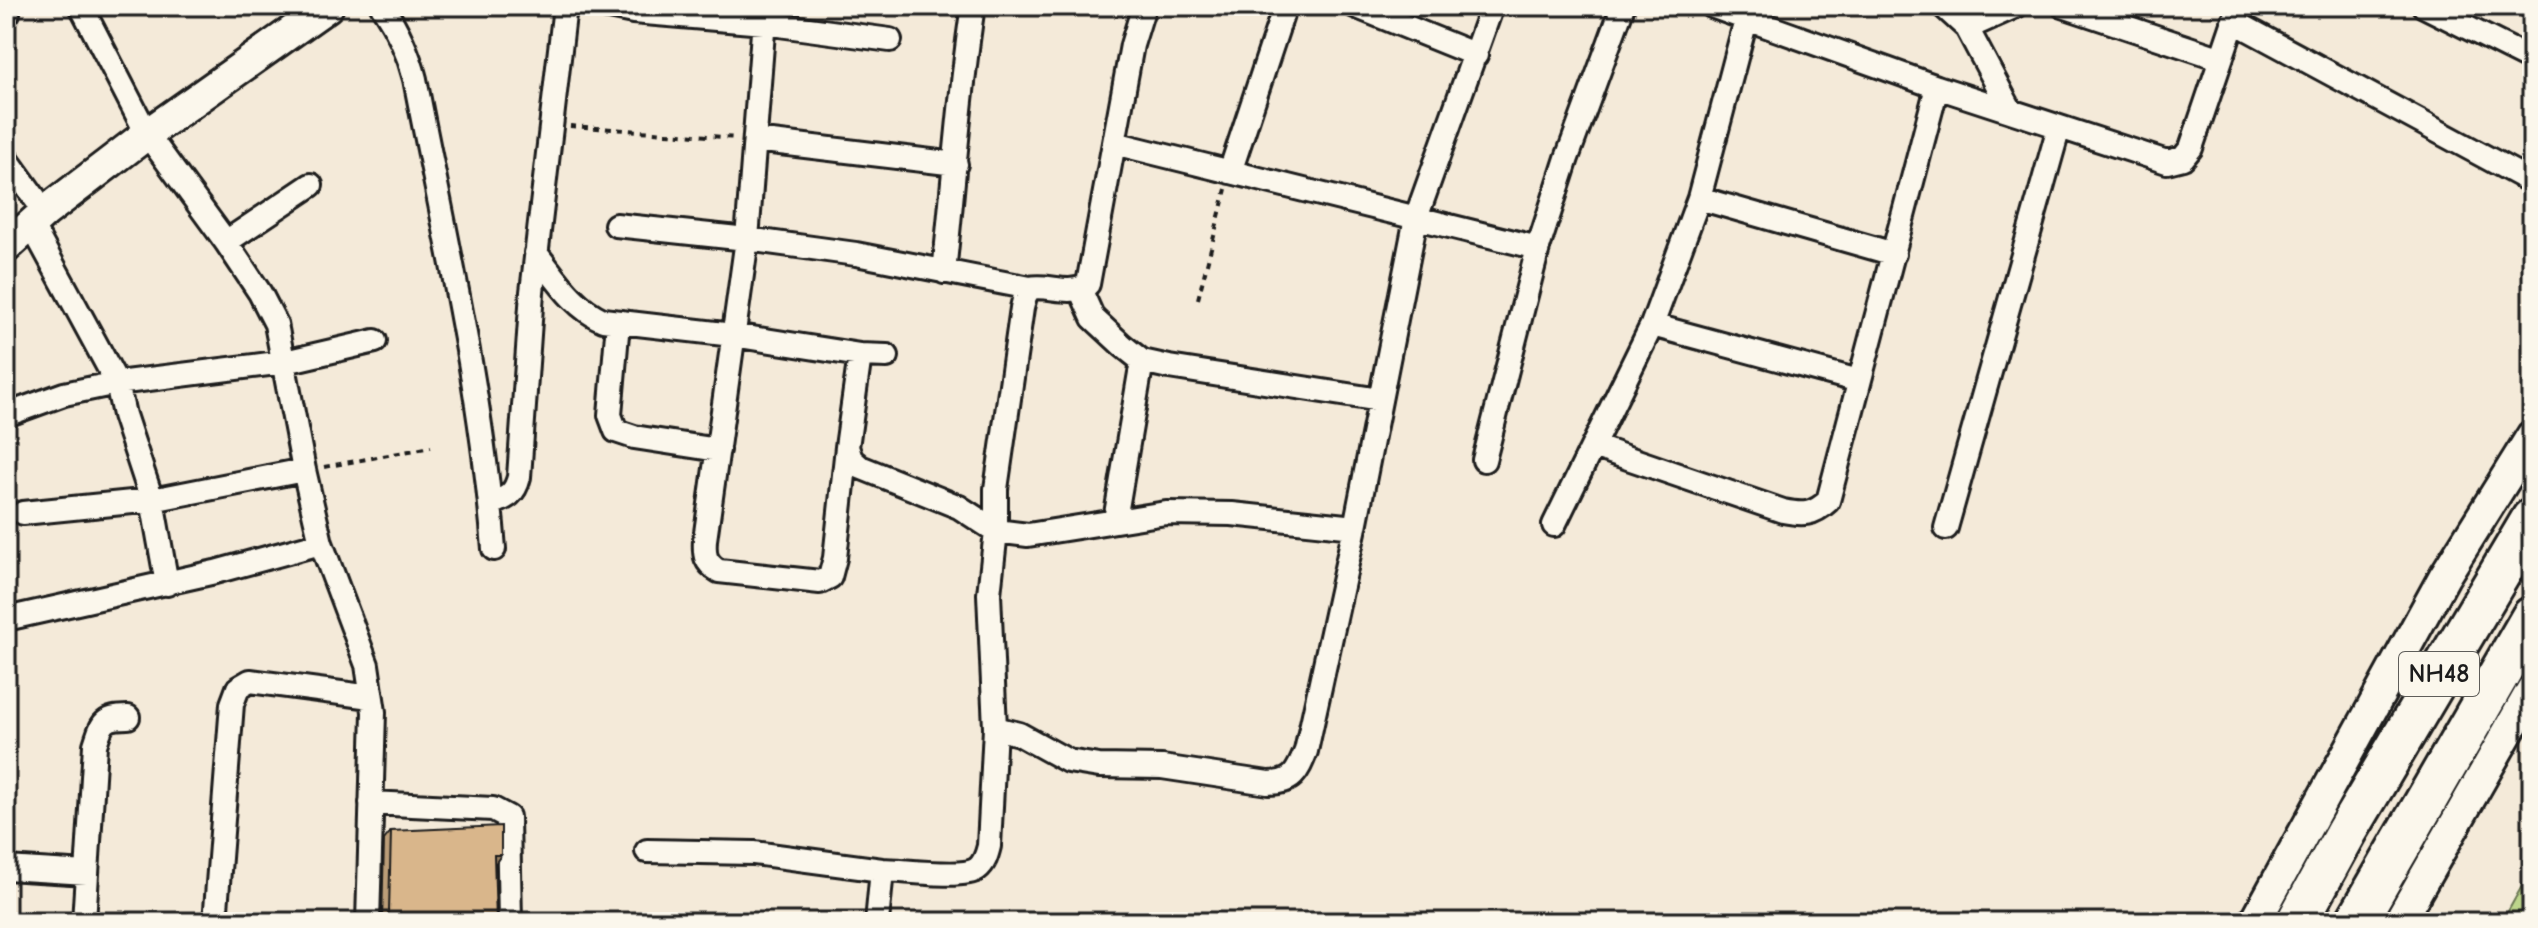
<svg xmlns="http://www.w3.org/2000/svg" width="2538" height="928" font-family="'Comic Neue',sans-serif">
	<defs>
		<pattern id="grass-tufts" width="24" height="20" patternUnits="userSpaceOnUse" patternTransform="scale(2)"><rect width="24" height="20" fill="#bdd58b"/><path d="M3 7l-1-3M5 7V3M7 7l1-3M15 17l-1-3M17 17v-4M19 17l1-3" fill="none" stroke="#a2b677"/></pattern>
	</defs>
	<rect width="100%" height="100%" fill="#f4ead9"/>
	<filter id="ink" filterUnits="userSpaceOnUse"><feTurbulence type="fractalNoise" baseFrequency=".0125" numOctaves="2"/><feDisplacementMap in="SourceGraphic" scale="16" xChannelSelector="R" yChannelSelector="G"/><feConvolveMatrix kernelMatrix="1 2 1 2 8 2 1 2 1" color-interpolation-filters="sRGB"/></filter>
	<g filter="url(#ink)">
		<path fill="url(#grass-tufts)" stroke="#6c7854" stroke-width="2" d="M 2532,868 L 2532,922 L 2502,922 Z"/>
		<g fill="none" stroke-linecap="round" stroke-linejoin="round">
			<g stroke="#1c1c1c" stroke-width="28">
				<path id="street" d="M 81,6 L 147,134 L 226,242 L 260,293 L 276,324 L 304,470 L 321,543 L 367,665 L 374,712 L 368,922
					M 382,6 C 398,30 408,51 415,79 C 445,234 482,391 494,549
					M 604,6 L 633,12 L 764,23 L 890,40
					M 765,6 L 747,239 L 705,540 C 704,555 705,563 719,571 L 820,582 L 830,577 L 835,558 L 847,447
					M 1355,6 L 1476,55
					M 1711,6 L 1937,87 L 2167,162 L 2183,158 L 2191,148 L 2239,6
					M 1943,6 L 1967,28 L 2011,111
					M 2063,6 L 2219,58
					M 2424,6 L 2532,60
					M 6,9 L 8,13
					M 2233,21 L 2532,182
					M 1967,28 L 2016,6
					M 755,140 L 956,164
					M 1114,143 L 1538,248
					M 6,158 L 45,212
					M 1230,172 L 1285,6
					M 1699,198 L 1894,254
					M 616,225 L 747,239 L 856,254 L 1030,288
					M 32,226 L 117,383 L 124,415 L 152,500 L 167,584
					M 226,242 L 311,185
					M 536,253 C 556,278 573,307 603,320 L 733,335 L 860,355 L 887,356
					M 944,272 C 954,183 959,94 973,6
					M 1080,289 L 1093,318 L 1122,345 L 1142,361 L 1169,367 L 1380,400
					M 618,322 L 610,415 L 616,431 L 634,437 L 718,450
					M 1652,325 L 1859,381
					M 860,355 L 847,447 L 851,459 L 860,467 L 959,507 L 996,531 L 1028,535 L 1166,513 L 1232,514 L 1355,527
					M 6,415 L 64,394 L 117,383 L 285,362 L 375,341
					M 1593,446 L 1783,511 C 1803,515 1813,515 1828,501 L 1937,87
					M 1484,460 L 1538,248 L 1567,158 L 1623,6
					M 491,504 C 507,498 515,494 519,477 L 532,292 L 565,6
					M 23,513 L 152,500 L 304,470
					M 1115,520 L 1142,361
					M 1554,525 L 1652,325 L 1699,198 L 1746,20
					M 1946,528 L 2059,127
					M 6,619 L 215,572 L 321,543
					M 995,728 L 1019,734 L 1068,761 L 1099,766 L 1162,767 L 1268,783 C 1293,783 1297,773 1306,751 L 1355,527 L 1416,218 L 1492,6
					M 371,803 L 493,809 L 508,817 L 510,922
					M 647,851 L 754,853 L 882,870 L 877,922
					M 6,868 L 87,873
					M 882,870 C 903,870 963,879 977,869 C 985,863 987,854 989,846 L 995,728 L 989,594 L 996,531 L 996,489 L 1022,308 L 1025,296 L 1030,288 C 1050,284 1070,297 1088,284 L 1132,45 L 1144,6
					M 84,922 L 95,745 C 102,723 103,717 128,717
					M 215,922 L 232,704 L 238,688 L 250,681 L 371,697"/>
			</g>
			<g stroke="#1c1c1c" stroke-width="36">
				<path id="secondary" d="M 6,247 L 45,212 L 147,134 L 328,6
					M 2255,922 L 2444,577 L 2532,436
					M 2399,922 L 2532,690"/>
			</g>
			<g stroke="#1c1c1c" stroke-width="46">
				<path id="highway" d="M 2297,922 L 2347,831 L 2532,519
					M 2356,922 L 2532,617"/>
			</g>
			<path stroke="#1c1c1c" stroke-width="4" stroke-dasharray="6 6" stroke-linecap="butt" d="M 570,126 L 737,138
				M 1198,299 L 1226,189
				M 324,467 L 431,447"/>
			<use href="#street" stroke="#fbf7ec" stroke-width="22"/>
			<use href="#secondary" stroke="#fbf7ec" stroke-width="30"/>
			<use href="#highway" stroke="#fbf7ec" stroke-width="40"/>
		</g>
		<path fill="#bb9d78" stroke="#1c1c1c" stroke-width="2" d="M 391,831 L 501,855 L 494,864 L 496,922 L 382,922 L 384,840 Z"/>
		<path fill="#987f61" stroke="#1c1c1c" stroke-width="2" d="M 494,855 L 501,855 L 495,864 L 488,864 Z"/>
		<path fill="#d9b68b" stroke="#1c1c1c" stroke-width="2" d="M 501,826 L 501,855 L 494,855 L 496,922 L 386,922 L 389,913 L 391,831 Z"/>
	</g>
	<g text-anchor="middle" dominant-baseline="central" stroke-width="7" stroke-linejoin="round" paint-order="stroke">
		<rect fill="#fbf7ec" stroke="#5f5e5a" stroke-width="2" x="2399" y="652" width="80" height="44" rx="6"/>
		<g font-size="26" font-weight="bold" fill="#1c1c1c">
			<text x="2439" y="674">NH48</text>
		</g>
	</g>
	<rect width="2538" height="928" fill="none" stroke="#fbf7ec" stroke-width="32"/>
	<rect x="16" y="16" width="2506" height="896" fill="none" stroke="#1c1c1c" stroke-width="3" filter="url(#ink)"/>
</svg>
